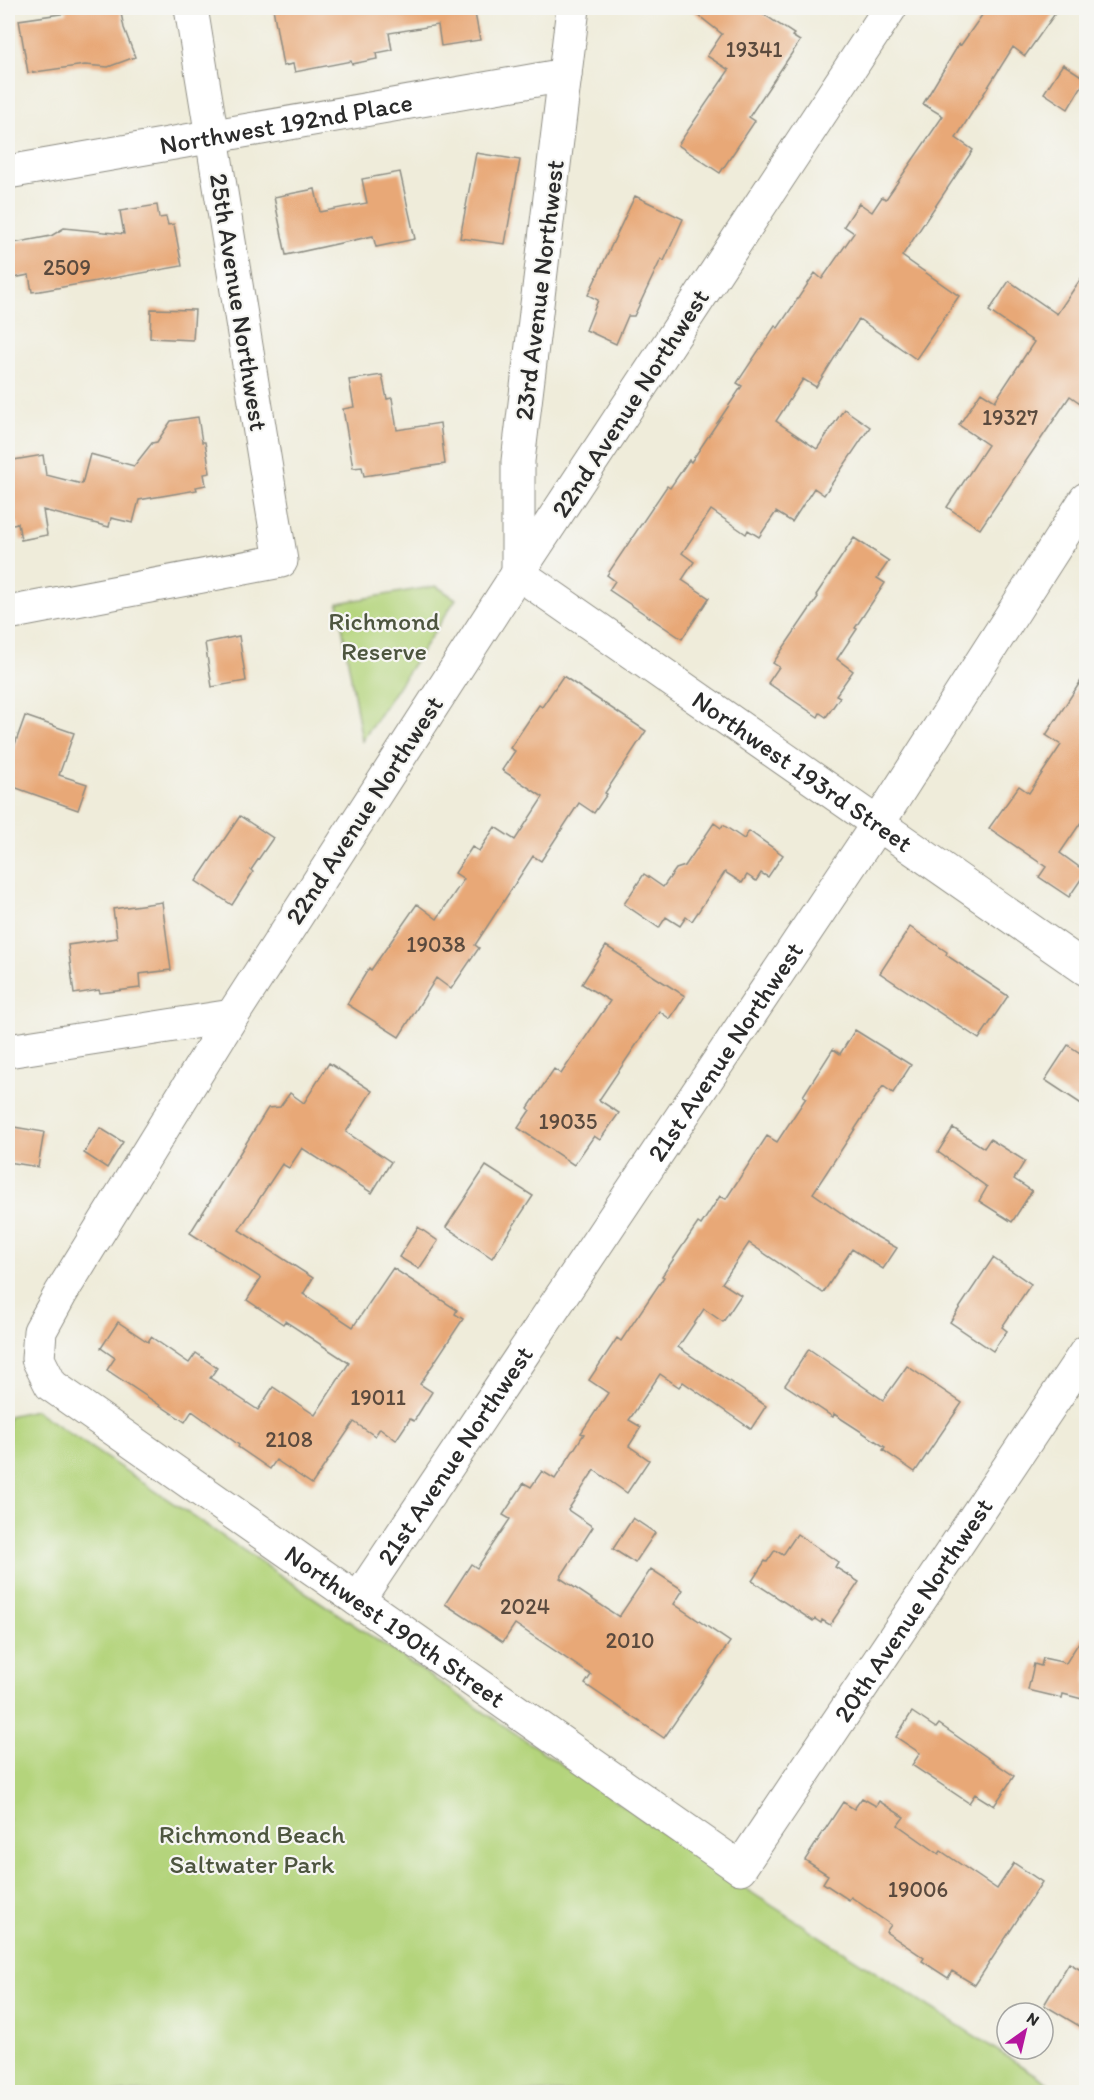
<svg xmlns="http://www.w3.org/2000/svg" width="1094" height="2100" font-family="Itim,sans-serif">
	<rect width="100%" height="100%" fill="#f6f6f2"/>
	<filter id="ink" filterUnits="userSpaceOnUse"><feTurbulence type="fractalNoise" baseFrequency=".0167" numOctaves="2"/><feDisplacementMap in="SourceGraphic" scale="12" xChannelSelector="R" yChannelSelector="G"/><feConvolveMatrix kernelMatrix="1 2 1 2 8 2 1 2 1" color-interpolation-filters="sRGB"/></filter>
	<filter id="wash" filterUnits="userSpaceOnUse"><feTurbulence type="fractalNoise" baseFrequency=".008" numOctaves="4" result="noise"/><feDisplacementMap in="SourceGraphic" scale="24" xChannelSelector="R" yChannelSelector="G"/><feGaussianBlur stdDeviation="1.35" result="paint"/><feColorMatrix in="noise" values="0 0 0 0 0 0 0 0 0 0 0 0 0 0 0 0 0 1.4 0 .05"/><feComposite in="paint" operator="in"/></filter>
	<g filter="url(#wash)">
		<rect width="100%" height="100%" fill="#efecda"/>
		<path fill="#b4d47b" stroke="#708053" stroke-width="1.5" d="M 436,586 L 456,599 L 362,741 L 338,603 Z
			M 35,1410 L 757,1896 L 1062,2092 L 8,2092 L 8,1416 Z"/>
		<g id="blocks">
			<path fill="#e8a877" d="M 66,8 L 120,8 L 124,28 L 135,57 L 108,67 L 85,65 L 28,73 L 19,20 L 67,13 Z
				M 273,8 L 474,8 L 480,40 L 441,46 L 438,25 L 389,33 L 392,50 L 376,53 L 377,59 L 352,64 L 351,61 L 295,72 L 293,64 L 283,66 Z
				M 689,8 L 754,8 L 794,34 L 792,36 L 800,41 L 749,117 L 755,121 L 720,173 L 678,145 L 729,70 L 707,56 L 722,34 Z
				M 987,8 L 1059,8 L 1025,56 L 1013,47 L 956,138 L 973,150 L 902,256 L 959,296 L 916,359 L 859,319 L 816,387 L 803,379 L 776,421 L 817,449 L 844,409 L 870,427 L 824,495 L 814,488 L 792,522 L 776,512 L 759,537 L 748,530 L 746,534 L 711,510 L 682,553 L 694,562 L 682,580 L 709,598 L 682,639 L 609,590 L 615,581 L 607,575 L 667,486 L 670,488 L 689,460 L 691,462 L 742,386 L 737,383 L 775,326 L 778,328 L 815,273 L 822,279 L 854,233 L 844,226 L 859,203 L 872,212 L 882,197 L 886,199 L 943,116 L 923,104 L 959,44 L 961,45 Z
				M 1063,64 L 1086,79 L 1068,109 L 1044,93 Z
				M 476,153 L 520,160 L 505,244 L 460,238 Z
				M 400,172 L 415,239 L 376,247 L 373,236 L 286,255 L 274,197 L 315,189 L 320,212 L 367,203 L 362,179 Z
				M 635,196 L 683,219 L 664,261 L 661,259 L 634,316 L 628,316 L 616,344 L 586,330 L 598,300 L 588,295 Z
				M 157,205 L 159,218 L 166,217 L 168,225 L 174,224 L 182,266 L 40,291 L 32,292 L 29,275 L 8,279 L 8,244 L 51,236 L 64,228 L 124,234 L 120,211 Z
				M 1086,271 L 1086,407 L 1070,396 L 980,529 L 947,507 L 988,445 L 959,425 L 981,392 L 995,401 L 1034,342 L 989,311 L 1009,281 L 1057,314 Z
				M 151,309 L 195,310 L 193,340 L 150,338 Z
				M 382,375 L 387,399 L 392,398 L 397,430 L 440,423 L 445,464 L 364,476 L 362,467 L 353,468 L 343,409 L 354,407 L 349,380 Z
				M 198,417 L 202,442 L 205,442 L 210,473 L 204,474 L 206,485 L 196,487 L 197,490 L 139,500 L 133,523 L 111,518 L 109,527 L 43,510 L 47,535 L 21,540 L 18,523 L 8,525 L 8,461 L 43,455 L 46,475 L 82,484 L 90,454 L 134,466 L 152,443 L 157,442 L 171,421 Z
				M 854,538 L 889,561 L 877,578 L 885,583 L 855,628 L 857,629 L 837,659 L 853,671 L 836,695 L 840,697 L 826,717 L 820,713 L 818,717 L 768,683 L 779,667 L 773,663 L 818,597 L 816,595 Z
				M 239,636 L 246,681 L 212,687 L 205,643 Z
				M 1086,673 L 1086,815 L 1060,853 L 1086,872 L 1069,897 L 1039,877 L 1046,867 L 989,828 L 1019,786 L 1029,793 L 1061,745 L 1046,735 Z
				M 563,676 L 646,731 L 605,793 L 607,794 L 594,813 L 579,803 L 541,861 L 533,856 L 475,945 L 479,948 L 451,989 L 436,978 L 399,1037 L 347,1004 L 369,968 L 371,970 L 417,904 L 437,919 L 464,879 L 455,873 L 472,847 L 479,851 L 495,827 L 515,840 L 543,797 L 502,770 L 515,751 L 510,748 L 539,705 L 542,707 Z
				M 25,716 L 74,733 L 59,775 L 87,784 L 78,810 L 8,785 L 8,764 Z
				M 240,816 L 273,838 L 251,870 L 253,872 L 232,905 L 196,881 Z
				M 714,823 L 721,828 L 723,825 L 744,839 L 749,831 L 783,855 L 768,877 L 761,873 L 756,881 L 747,875 L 742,883 L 725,872 L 692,921 L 686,917 L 680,926 L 666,917 L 659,928 L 624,904 L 644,874 L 663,887 L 676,869 L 685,866 Z
				M 162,902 L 171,970 L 139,974 L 140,988 L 100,993 L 99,990 L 74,994 L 68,945 L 117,938 L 113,909 Z
				M 910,927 L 947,952 L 946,955 L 1008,996 L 979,1039 L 880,973 Z
				M 606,946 L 685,996 L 670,1019 L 659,1011 L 599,1100 L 619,1113 L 600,1140 L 594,1136 L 574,1165 L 518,1128 L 530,1110 L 528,1108 L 554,1069 L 561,1074 L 610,1001 L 582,984 Z
				M 855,1030 L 911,1065 L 893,1093 L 883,1086 L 813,1193 L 870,1233 L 897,1248 L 883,1269 L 852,1249 L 823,1293 L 749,1243 L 722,1283 L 741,1295 L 723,1322 L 704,1309 L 678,1347 L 766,1406 L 751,1429 L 683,1382 L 679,1387 L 660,1374 L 629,1420 L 641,1427 L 629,1446 L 649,1460 L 627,1493 L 594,1470 L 568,1510 L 593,1527 L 560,1578 L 619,1617 L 651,1569 L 683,1590 L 674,1604 L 730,1642 L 664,1738 L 585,1684 L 591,1675 L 515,1624 L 503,1642 L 445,1604 L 471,1564 L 477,1568 L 510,1519 L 503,1515 L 524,1483 L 531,1487 L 542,1471 L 555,1479 L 584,1434 L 581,1433 L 608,1393 L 589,1380 L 617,1338 L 621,1341 L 664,1277 L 662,1276 L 698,1223 L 701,1225 L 720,1196 L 726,1199 L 767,1136 L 777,1142 L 806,1098 L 803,1096 L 833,1049 L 840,1054 Z
				M 1068,1045 L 1086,1057 L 1086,1107 L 1045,1080 Z
				M 329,1063 L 372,1091 L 346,1132 L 391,1162 L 372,1193 L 302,1148 L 289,1168 L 282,1164 L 239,1230 L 313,1278 L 303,1294 L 353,1327 L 393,1268 L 457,1310 L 455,1314 L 463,1319 L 420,1384 L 432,1392 L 414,1421 L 410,1419 L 396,1440 L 380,1428 L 375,1436 L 354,1422 L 312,1484 L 276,1460 L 270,1469 L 238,1447 L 239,1445 L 192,1411 L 185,1422 L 107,1370 L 115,1358 L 101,1348 L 118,1322 L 148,1342 L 151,1337 L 189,1363 L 196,1353 L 217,1368 L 210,1378 L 258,1410 L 273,1387 L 315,1415 L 349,1363 L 285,1321 L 283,1324 L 247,1300 L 261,1278 L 190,1233 L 268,1108 L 280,1107 L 290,1093 L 304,1103 Z
				M 8,1126 L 44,1132 L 38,1167 L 8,1162 Z
				M 100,1128 L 123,1142 L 107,1168 L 84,1153 Z
				M 953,1128 L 984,1148 L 990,1139 L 1025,1161 L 1014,1179 L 1032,1191 L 1012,1222 L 979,1201 L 987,1187 L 938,1152 Z
				M 486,1166 L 533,1196 L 492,1258 L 446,1227 Z
				M 418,1227 L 438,1241 L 419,1269 L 399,1257 Z
				M 993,1258 L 1031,1284 L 1002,1327 L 1007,1331 L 993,1351 L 950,1322 Z
				M 809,1349 L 883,1400 L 907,1366 L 962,1403 L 915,1472 L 883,1450 L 885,1447 L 834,1414 L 833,1417 L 785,1385 Z
				M 633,1518 L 655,1533 L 635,1563 L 613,1549 Z
				M 797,1534 L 838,1562 L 835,1567 L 859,1582 L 830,1625 L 822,1620 L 821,1623 L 815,1619 L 813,1621 L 752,1581 L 765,1561 L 767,1562 L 775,1550 L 783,1555 Z
				M 1086,1631 L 1086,1700 L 1063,1694 L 1062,1698 L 1028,1690 L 1034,1664 L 1041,1666 L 1043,1658 L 1066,1663 Z
				M 912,1712 L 936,1728 L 939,1724 L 1014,1776 L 994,1806 L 975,1794 L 969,1803 L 912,1765 L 920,1753 L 896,1737 Z
				M 862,1798 L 876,1806 L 879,1801 L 904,1817 L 898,1825 L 939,1854 L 941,1851 L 997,1889 L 1014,1863 L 1042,1882 L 975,1985 L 952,1971 L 948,1978 L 922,1961 L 924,1958 L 886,1932 L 891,1925 L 851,1897 L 849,1900 L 823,1883 L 828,1875 L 805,1860 L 843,1802 L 854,1809 Z
				M 1069,1963 L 1086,1973 L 1086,2030 L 1044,2005 Z"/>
		</g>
	</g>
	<g filter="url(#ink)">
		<use href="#blocks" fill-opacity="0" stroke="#8d8c82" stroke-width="1.5"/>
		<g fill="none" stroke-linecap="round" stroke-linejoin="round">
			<g stroke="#8d8c82" stroke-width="35">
				<g id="minor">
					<path id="s1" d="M 573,8 L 518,461 L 518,573 L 1086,969"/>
					<path id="s2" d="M 890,8 L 518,573 L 232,1016 L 61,1293 L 40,1331 L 38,1359 L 51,1385 L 740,1868 L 1086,1352"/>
					<path id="s3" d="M 8,172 L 565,75"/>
					<path d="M 8,613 L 281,561 L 191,8"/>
					<path d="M 8,1051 L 232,1016"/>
					<path id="s4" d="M 358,1600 L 877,825 L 1086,499"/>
				</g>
			</g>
			<use href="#minor" stroke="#fff" stroke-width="33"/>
		</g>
	</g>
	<g text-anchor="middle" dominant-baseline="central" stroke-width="4.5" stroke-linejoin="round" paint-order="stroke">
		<g font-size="22" fill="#5a4a3e">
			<text x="754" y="49">19341</text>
			<text x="67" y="267">2509</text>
			<text x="1010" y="417">19327</text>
			<text x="436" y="944">19038</text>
			<text x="568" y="1121">19035</text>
			<text x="378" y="1397">19011</text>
			<text x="289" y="1439">2108</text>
			<text x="525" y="1606">2024</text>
			<text x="630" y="1640">2010</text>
			<text x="918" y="1889">19006</text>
		</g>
		<g font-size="26" fill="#2b2b2b" stroke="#f6f6f2">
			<text stroke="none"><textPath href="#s3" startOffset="282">Northwest 192nd Place</textPath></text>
			<text transform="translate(539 290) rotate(-83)">23rd Avenue Northwest</text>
			<text transform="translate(239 302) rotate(81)">25th Avenue Northwest</text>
			<text transform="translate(630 403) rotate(-57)">22nd Avenue Northwest</text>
			<text stroke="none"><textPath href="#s1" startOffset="915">Northwest 193rd Street</textPath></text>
			<text transform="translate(364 810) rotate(-57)">22nd Avenue Northwest</text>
			<text stroke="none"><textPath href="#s4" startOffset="660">21st Avenue Northwest</textPath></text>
			<text stroke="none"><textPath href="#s4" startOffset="174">21st Avenue Northwest</textPath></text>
			<text stroke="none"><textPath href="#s2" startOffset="2782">20th Avenue Northwest</textPath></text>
			<text stroke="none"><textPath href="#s2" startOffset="2050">Northwest 190th Street</textPath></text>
		</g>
		<g font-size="26" fill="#4d553f" stroke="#f6f6f2">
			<text x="384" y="621">Richmond<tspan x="384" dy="30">Reserve</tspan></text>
			<text x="252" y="1834">Richmond Beach<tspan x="252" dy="30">Saltwater Park</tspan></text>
		</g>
	</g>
	<rect width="1094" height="2100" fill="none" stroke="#f6f6f2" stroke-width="30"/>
	<g transform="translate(1025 2031) rotate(34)"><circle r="28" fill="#f6f6f2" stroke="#a5a5a2" stroke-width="1.5"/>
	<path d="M0-4.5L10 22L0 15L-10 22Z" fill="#b5179e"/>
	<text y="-9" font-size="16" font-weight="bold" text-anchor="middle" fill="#2b2b2b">N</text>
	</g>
</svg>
